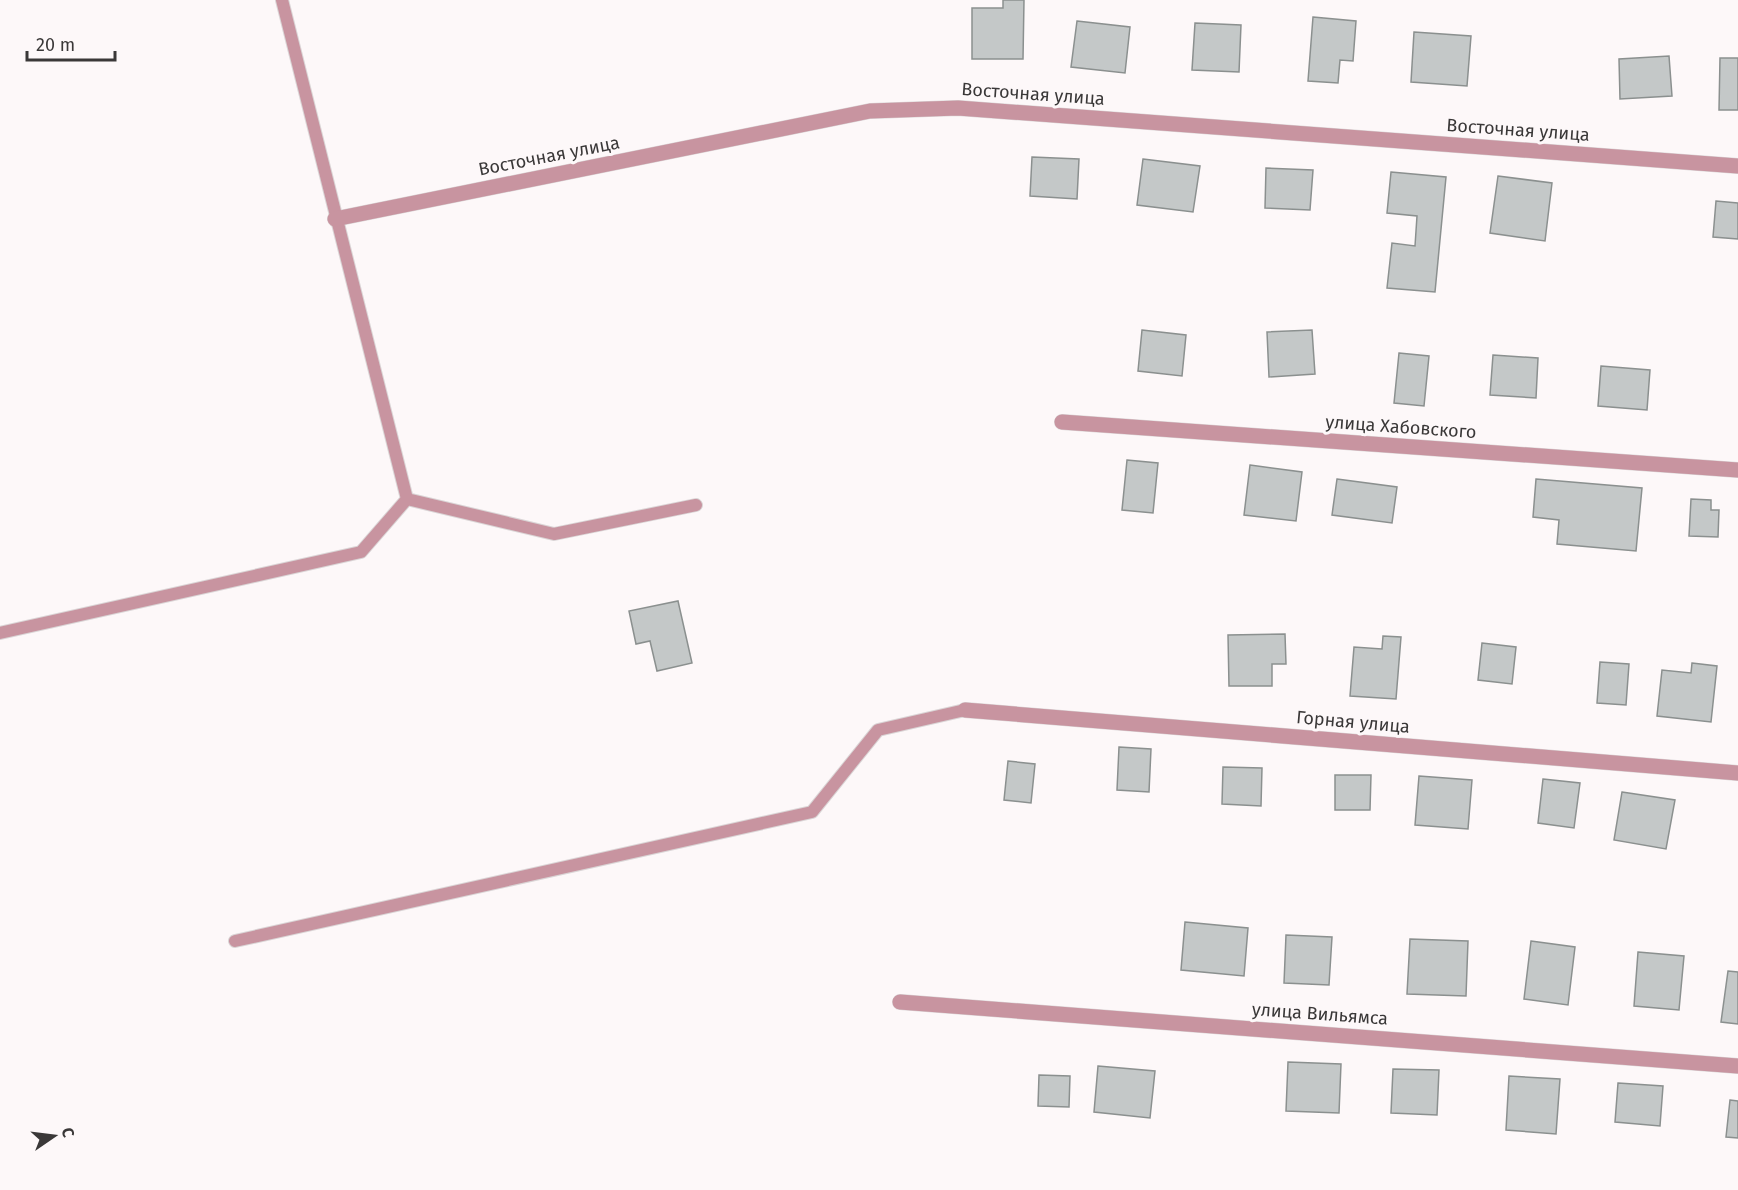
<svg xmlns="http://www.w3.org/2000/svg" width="1738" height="1190" font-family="'Fira Sans',sans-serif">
	<rect width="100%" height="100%" fill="#fdf8f9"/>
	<path fill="#c4c8c8" stroke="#8b908f" stroke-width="1.5" d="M 1003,0 L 1024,0 L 1023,59 L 972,59 L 972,8 L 1003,8 Z
		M 1313,17 L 1356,21 L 1353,61 L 1340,60 L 1338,83 L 1308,81 Z
		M 1077,21 L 1130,27 L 1125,73 L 1071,67 Z
		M 1195,23 L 1241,25 L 1239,72 L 1192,70 Z
		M 1414,32 L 1471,36 L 1467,86 L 1411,82 Z
		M 1669,56 L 1672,96 L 1620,99 L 1619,59 Z
		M 1720,58 L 1738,58 L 1738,110 L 1719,110 Z
		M 1032,157 L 1079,159 L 1077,199 L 1030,196 Z
		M 1143,159 L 1200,166 L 1193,212 L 1137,205 Z
		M 1266,168 L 1313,170 L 1310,210 L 1265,208 Z
		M 1391,172 L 1446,177 L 1435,292 L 1387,288 L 1392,243 L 1415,246 L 1417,216 L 1387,213 Z
		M 1498,176 L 1552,183 L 1545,241 L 1490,233 Z
		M 1716,201 L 1738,203 L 1738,239 L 1713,237 Z
		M 1142,330 L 1186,335 L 1182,376 L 1138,371 Z
		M 1312,330 L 1315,374 L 1269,377 L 1267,332 Z
		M 1399,353 L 1429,356 L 1424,406 L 1394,403 Z
		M 1493,355 L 1538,358 L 1536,398 L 1490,395 Z
		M 1601,366 L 1650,370 L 1647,410 L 1598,406 Z
		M 1127,460 L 1158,463 L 1153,513 L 1122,510 Z
		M 1250,465 L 1302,472 L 1296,521 L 1244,515 Z
		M 1337,479 L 1397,487 L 1392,523 L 1332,515 Z
		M 1536,479 L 1642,488 L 1636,551 L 1557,544 L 1559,520 L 1533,517 Z
		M 1691,499 L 1711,500 L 1711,510 L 1719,510 L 1718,537 L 1689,536 Z
		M 678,601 L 692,663 L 657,671 L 650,641 L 636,644 L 629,611 Z
		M 1285,634 L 1286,664 L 1272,664 L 1272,686 L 1229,686 L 1228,635 Z
		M 1383,636 L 1401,637 L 1396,699 L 1350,696 L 1354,647 L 1382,649 Z
		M 1482,643 L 1516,647 L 1512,684 L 1478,680 Z
		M 1600,662 L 1629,664 L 1626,705 L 1597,703 Z
		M 1692,663 L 1717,666 L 1711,722 L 1657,716 L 1662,670 L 1691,673 Z
		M 1119,747 L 1151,749 L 1149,792 L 1117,790 Z
		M 1008,761 L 1035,764 L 1031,803 L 1004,800 Z
		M 1223,767 L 1262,768 L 1261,806 L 1222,804 Z
		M 1335,775 L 1371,775 L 1370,810 L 1335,810 Z
		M 1419,776 L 1472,780 L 1468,829 L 1415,825 Z
		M 1543,779 L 1580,783 L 1574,828 L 1538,823 Z
		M 1622,792 L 1675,800 L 1666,849 L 1614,840 Z
		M 1185,922 L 1248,928 L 1244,976 L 1181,970 Z
		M 1286,935 L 1332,937 L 1329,985 L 1284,983 Z
		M 1410,939 L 1468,941 L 1466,996 L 1407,994 Z
		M 1531,941 L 1575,947 L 1568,1005 L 1524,999 Z
		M 1638,952 L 1684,956 L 1679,1010 L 1634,1006 Z
		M 1728,971 L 1738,972 L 1738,1024 L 1721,1022 Z
		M 1288,1062 L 1341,1064 L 1339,1113 L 1286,1111 Z
		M 1098,1066 L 1155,1071 L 1150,1118 L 1094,1112 Z
		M 1393,1069 L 1439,1070 L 1437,1115 L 1391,1113 Z
		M 1039,1075 L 1070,1076 L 1069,1107 L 1038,1106 Z
		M 1509,1076 L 1560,1079 L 1556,1134 L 1506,1130 Z
		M 1618,1083 L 1663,1086 L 1660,1126 L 1615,1122 Z
		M 1730,1100 L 1738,1101 L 1738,1138 L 1726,1137 Z"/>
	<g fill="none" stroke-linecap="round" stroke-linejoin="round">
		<g stroke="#dad5d6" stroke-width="14">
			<path id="lane" d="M 407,499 L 554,534 L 696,505
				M 0,633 L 361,552 L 407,499 L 282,0
				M 235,941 L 812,812 L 878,730 L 965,710"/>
		</g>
		<g stroke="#dad5d6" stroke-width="16">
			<path id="street" d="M 335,219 L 870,111 L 958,108 L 1738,166
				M 1062,422 L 1738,470
				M 965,710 L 1738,773
				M 900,1002 L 1738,1066"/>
		</g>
		<use href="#lane" stroke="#c894a0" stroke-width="12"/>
		<use href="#street" stroke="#c894a0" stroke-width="15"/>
	</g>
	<g text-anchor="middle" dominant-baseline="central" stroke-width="6" stroke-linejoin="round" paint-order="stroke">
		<g font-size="18" fill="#3a3838" stroke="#fdf8f9">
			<text transform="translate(1033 94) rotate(4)">Восточная улица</text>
			<text transform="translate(1518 130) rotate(4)">Восточная улица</text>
			<text transform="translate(549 156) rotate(-11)">Восточная улица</text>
			<text transform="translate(1401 427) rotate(4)">улица Хабовского</text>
			<text transform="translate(1353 722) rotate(5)">Горная улица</text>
			<text transform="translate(1320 1014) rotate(4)">улица Вильямса</text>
		</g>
	</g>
	<g transform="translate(54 1136) rotate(76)" stroke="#fdf8f9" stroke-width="4.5" paint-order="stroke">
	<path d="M0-4.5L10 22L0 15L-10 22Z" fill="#3a3838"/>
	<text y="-9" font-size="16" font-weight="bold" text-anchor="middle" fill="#3a3838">С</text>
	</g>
	<path d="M27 51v9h88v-9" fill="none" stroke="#3a3838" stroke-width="3"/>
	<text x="36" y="51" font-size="18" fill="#3a3838" stroke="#fdf8f9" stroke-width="4.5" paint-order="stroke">20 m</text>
</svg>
